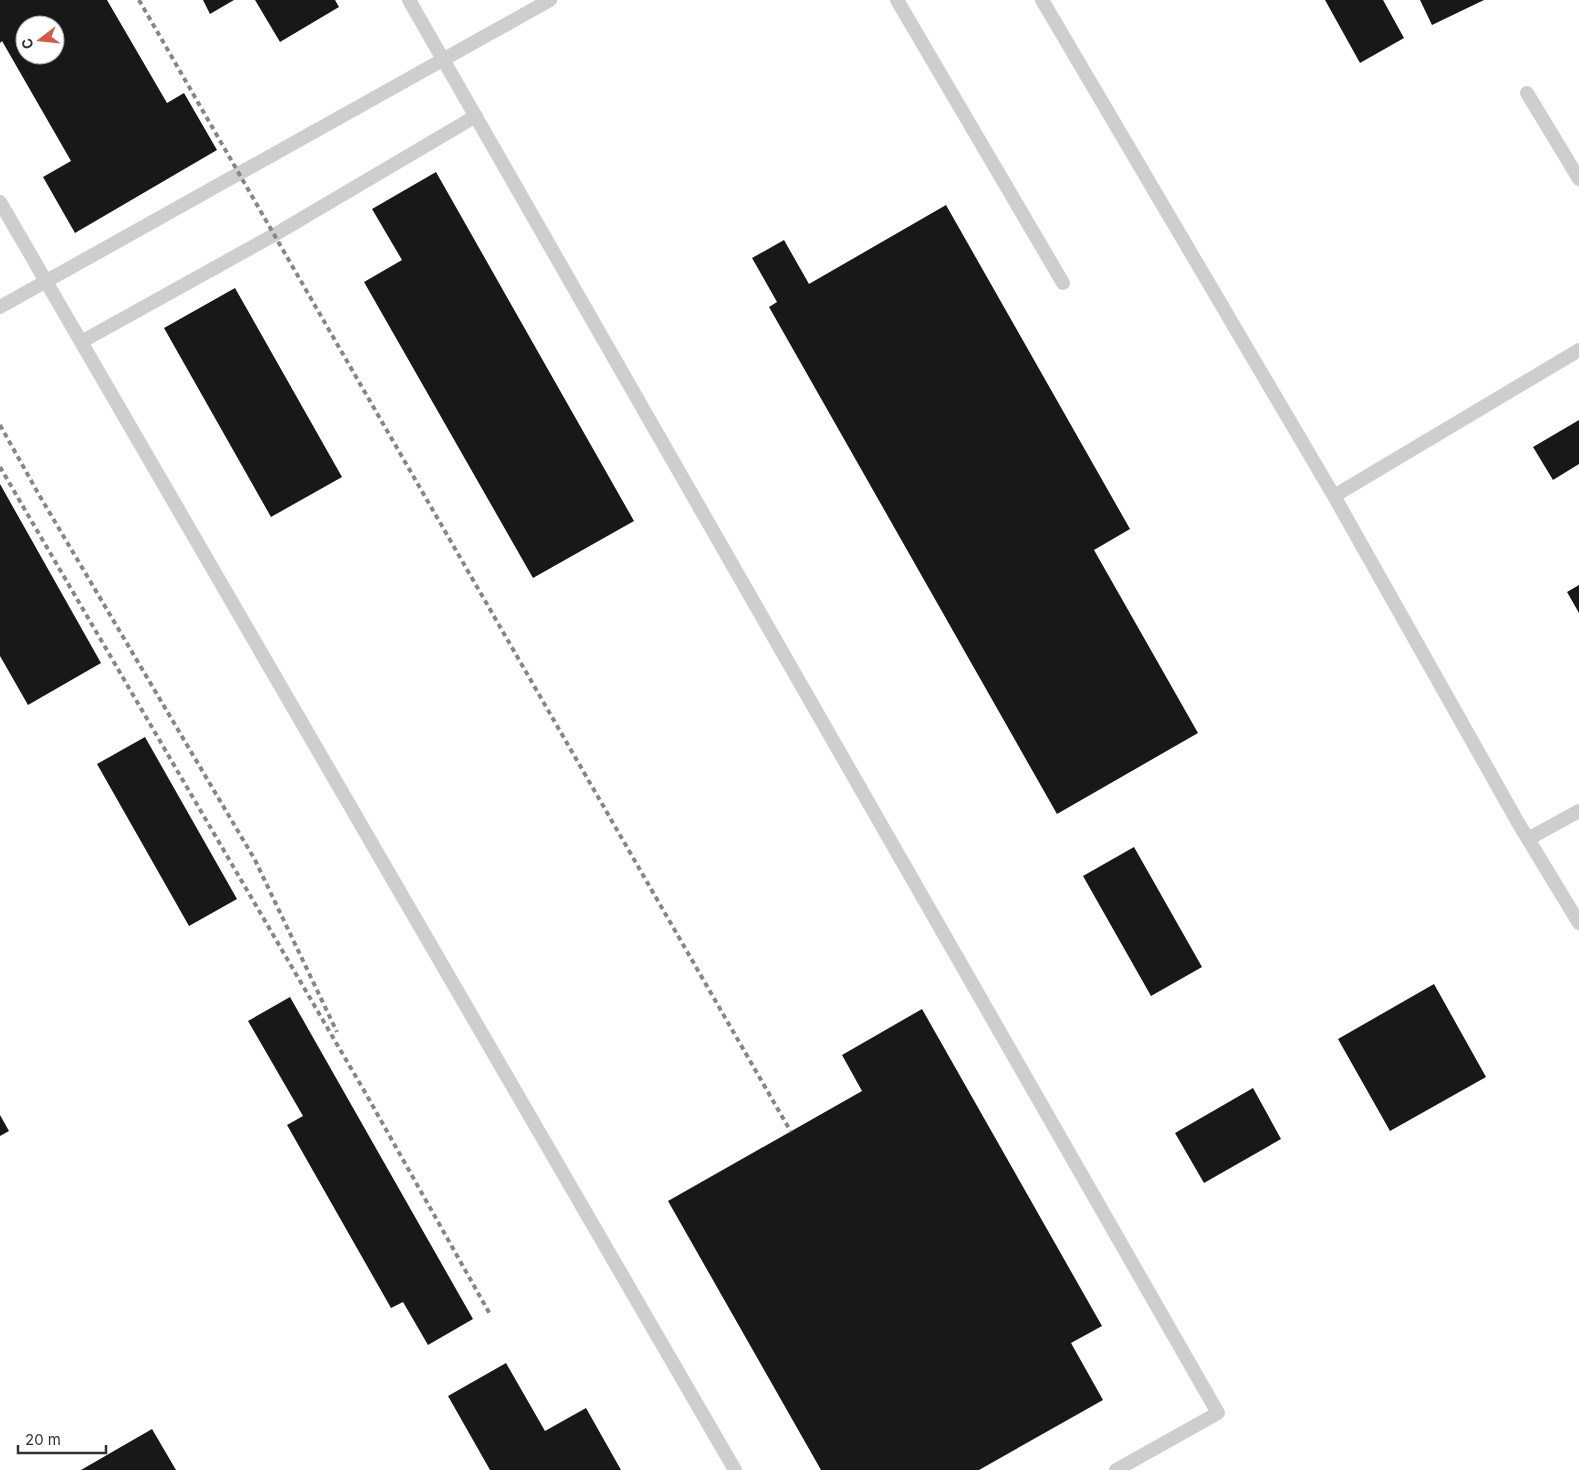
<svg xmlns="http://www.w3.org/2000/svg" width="1579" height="1470" font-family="Inter,sans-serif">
	<rect width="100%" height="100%" fill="#fff"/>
	<path fill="#181818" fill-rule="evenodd" d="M 0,0 L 107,0 L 167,103 L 184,93 L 217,150 L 75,233 L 43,177 L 71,161 L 2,41 L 0,43 ZM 25,25 L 55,25 L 55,55 L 25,55 Z
		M 203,0 L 234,0 L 210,14 Z
		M 255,0 L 335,0 L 339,7 L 280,42 Z
		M 1325,0 L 1383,0 L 1404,38 L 1360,63 Z
		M 1420,0 L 1484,0 L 1432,25 Z
		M 436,172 L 634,521 L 533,578 L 364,282 L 402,260 L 372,209 Z
		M 946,205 L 1130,529 L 1094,550 L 1198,733 L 1057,814 L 769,307 L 777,302 L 752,258 L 784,240 L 809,284 Z
		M 235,288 L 342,477 L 271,517 L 164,328 Z
		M 1579,420 L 1579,464 L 1553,480 L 1533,447 Z
		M 0,484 L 101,663 L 28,705 L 0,656 Z
		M 1579,585 L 1579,613 L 1567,592 Z
		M 145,737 L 237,899 L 189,926 L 97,764 Z
		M 1134,847 L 1202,967 L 1151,996 L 1083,876 Z
		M 1434,984 L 1486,1077 L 1390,1131 L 1338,1039 Z
		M 290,997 L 473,1319 L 428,1345 L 403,1302 L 391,1308 L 287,1125 L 303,1116 L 248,1021 Z
		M 922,1009 L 1102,1326 L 1071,1343 L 1103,1400 L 979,1470 L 821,1470 L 668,1201 L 862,1091 L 842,1055 Z
		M 1253,1088 L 1281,1139 L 1204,1183 L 1175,1133 Z
		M 0,1115 L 9,1131 L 0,1136 Z
		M 506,1363 L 545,1431 L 586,1408 L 621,1470 L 490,1470 L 448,1396 Z
		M 152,1429 L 176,1470 L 81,1470 Z"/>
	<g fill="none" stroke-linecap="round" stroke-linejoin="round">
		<path stroke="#cecece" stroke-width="14" d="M 409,0 L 1218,1413 L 1116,1470
			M 897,0 L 1063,283
			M 1042,0 L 1334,496 L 1520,826 L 1579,923
			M 1527,93 L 1579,179
			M 0,202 L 735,1470
			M 0,307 L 550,0
			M 81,342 L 274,235 L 476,116
			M 1334,496 L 1579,350
			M 1528,839 L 1579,811"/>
		<path stroke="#868686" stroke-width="4" stroke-dasharray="5 4" stroke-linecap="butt" d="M 139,0 L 791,1132
			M 0,425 L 38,493 L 255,860 L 337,1032
			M 0,467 L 366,1094 L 491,1316"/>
	</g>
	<g transform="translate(40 40) rotate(254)"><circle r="24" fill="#ffffff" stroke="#adadad"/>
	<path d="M0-4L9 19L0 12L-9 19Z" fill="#d55947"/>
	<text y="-8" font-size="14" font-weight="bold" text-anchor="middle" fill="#313131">С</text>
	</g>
	<path d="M18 1445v8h88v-8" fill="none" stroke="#313131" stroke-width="2.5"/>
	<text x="25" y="1445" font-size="15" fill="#313131" stroke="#ffffff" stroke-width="4" paint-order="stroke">20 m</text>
</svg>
